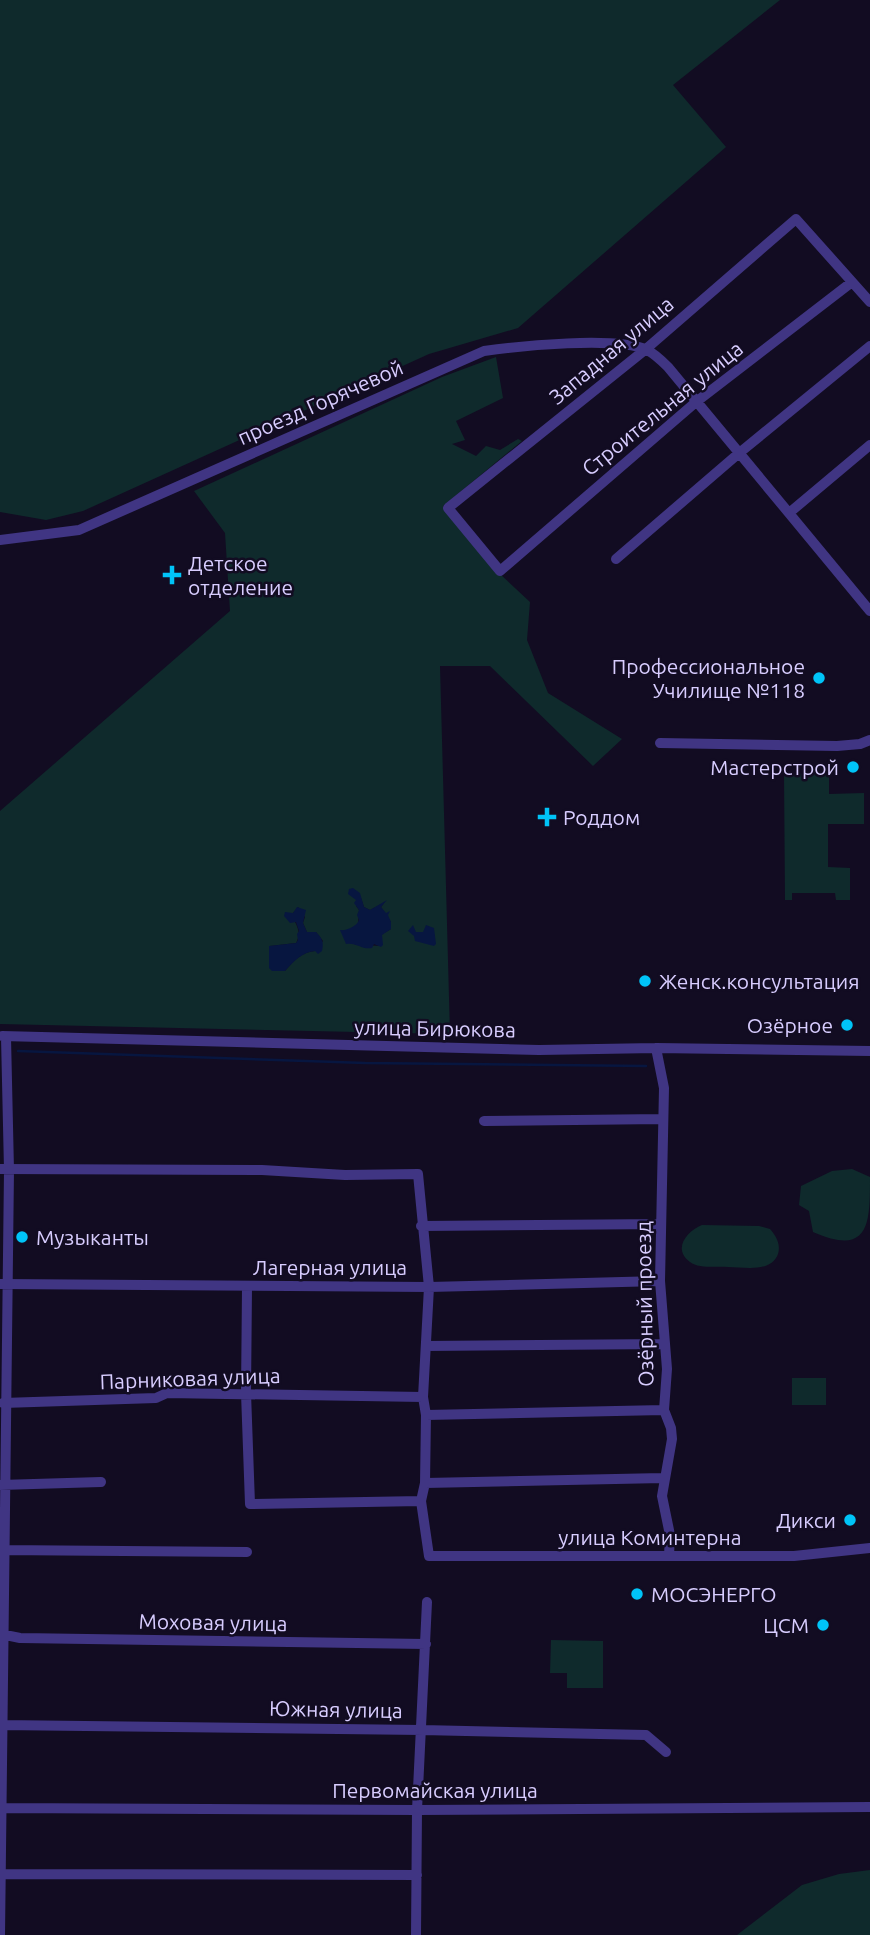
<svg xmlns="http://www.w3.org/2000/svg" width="870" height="1935" font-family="Ubuntu,sans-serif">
	<rect width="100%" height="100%" fill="#120c22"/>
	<path fill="#0f2a2c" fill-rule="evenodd" d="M 0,0 L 780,0 L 673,85 L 726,147 L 518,328 L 429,354 L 83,511 L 46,520 L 0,512 Z
		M 496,357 L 503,398 L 456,421 L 465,440 L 452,444 L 476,456 L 486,446 L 500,450 L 518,439 L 522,441 L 443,506 L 486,561 L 530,602 L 527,640 L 548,693 L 622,739 L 593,766 L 490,666 L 440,666 L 450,1034 L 0,1024 L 0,811 L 230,611 L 225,533 L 194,491 L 442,377 ZM 361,898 L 364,907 L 370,910 L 385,902 L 381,907 L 391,922 L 391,929 L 381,935 L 382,946 L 357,945 L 345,941 L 358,924 L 359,910 L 356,906 L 356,900 ZM 298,907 L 305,917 L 303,923 L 307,932 L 316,932 L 323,941 L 315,951 C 301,952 294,961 285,971 L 269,968 L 270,946 L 296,943 C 300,936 299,929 295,922 L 287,918 L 285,913 L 293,913 Z
		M 829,773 L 829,794 L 864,793 L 864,824 L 828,824 L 828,867 L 850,868 L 850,900 L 836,900 L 835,893 L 792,893 L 792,900 L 785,900 L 784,774 Z
		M 852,1169 L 870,1177 C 870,1223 870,1257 813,1232 L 809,1211 L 799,1205 L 801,1186 L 832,1171 Z
		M 702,1225 L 759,1226 L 770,1229 C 776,1236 781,1244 778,1254 C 771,1273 745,1267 728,1267 C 717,1266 699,1269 690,1262 C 672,1249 687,1231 702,1225 Z
		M 792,1378 L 826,1378 L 826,1405 L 792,1405 Z
		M 551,1640 L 603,1641 L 603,1688 L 567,1688 L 567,1673 L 550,1673 Z
		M 870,1870 L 870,1935 L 737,1935 L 802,1885 L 839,1874 Z"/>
	<path fill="#071640" d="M 353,888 L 360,893 L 364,907 L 370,910 L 387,900 L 381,907 L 386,913 L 390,911 L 388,915 L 391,922 L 391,929 L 382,935 L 383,945 L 381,947 L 374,944 L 372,948 C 362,950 356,942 346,944 L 340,930 C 347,931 357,926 359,920 L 357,915 L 359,910 L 354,903 L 356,900 L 348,894 L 349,889 Z
		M 297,907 L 306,910 L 303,923 L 307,932 L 316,932 C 322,938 324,942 322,951 L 318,954 L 315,951 C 302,952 293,962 285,971 L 272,971 L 269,968 L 269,946 L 296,943 L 298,940 L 297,934 L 299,931 L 296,922 L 290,923 L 284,916 L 285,912 L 293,913 Z
		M 413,925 L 416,932 L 423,932 L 426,925 L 434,928 L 436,944 L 434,946 L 415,941 L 414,936 L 408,931 Z"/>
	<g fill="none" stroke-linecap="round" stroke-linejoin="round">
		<path stroke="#071640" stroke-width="2.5" d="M 18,1051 L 365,1063 L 646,1066"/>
		<path stroke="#403583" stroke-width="10" d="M 852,282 L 696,402 L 500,571 L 448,508 L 646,349 L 796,219 L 870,302
			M 789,513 L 870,445
			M 0,540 L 79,530 L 484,351 C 519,346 617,336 647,350 C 655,354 662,361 668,367 L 870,611
			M 616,559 L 738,454 L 870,346
			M 660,743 L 837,746 L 860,744 L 870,740
			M 2,1036 L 539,1050 L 656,1048 L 870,1051
			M 656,1048 L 664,1088 L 660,1281 L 667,1369 L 664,1410 L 671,1428 L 672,1439 L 662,1496 L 670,1535 L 669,1556
			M 484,1121 L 663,1119
			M 0,1169 L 262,1170 L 345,1175 L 418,1174 L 429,1287 L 423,1397 L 426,1415 L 425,1483 L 421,1501 L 429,1556 L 794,1556 L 870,1548
			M 421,1226 L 661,1224
			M 0,1284 L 429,1287 L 660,1281
			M 247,1287 L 246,1393 L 250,1504 L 421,1501
			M 426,1346 L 664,1344
			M 3,1403 L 156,1398 L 167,1393 L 423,1397
			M 426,1415 L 664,1410
			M 425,1483 L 663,1478
			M 0,1485 L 101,1482
			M 0,1550 L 247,1552
			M 0,1634 L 20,1638 L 426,1644
			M 0,1725 L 422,1730 L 646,1735 L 666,1752
			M 0,1808 L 417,1810 L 870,1807
			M 0,1874 L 417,1875
			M 0,1935 L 9,1170 L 6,1037
			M 416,1935 L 417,1810 L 427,1602"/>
	</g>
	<g fill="#00c4f8" stroke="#120c22" stroke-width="2.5">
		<path d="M168.5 564.5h7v7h7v7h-7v7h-7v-7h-7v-7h7z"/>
		<circle cx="819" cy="678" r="7"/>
		<circle cx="853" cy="767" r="7"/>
		<path d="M543.5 806.5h7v7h7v7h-7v7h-7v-7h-7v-7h7z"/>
		<circle cx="645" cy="981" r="7"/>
		<circle cx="847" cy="1025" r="7"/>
		<circle cx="22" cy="1237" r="7"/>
		<circle cx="850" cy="1520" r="7"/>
		<circle cx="637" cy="1594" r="7"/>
		<circle cx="823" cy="1625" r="7"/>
	</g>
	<g text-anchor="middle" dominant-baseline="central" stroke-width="5" stroke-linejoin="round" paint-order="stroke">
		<g font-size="21" fill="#d8cdff" stroke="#120c22">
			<text transform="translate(611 350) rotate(-40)">Западная улица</text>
			<text transform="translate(320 402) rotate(-24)">проезд Горячевой</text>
			<text transform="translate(662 408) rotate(-39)">Строительная улица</text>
			<text transform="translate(435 1028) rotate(1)">улица Бирюкова</text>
			<text x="330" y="1267">Лагерная улица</text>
			<text transform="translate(644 1304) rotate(-91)">Озёрный проезд</text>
			<text transform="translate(190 1378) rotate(-2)">Парниковая улица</text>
			<text x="650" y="1537">улица Коминтерна</text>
			<text transform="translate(213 1622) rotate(1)">Моховая улица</text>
			<text transform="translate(336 1709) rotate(1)">Южная улица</text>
			<text x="435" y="1790">Первомайская улица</text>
		</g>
		<g font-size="21" fill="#d8cdff" stroke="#120c22" text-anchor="start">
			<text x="188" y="563">Детское<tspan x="188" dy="24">отделение</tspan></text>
			<text x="805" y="666" text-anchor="end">Профессиональное<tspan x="805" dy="24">Училище №118</tspan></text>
			<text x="839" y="767" text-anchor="end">Мастерстрой</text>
			<text x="563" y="817">Роддом</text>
			<text x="659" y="981">Женск.консультация</text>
			<text x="833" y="1025" text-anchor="end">Озёрное</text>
			<text x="36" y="1237">Музыканты</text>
			<text x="836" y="1520" text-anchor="end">Дикси</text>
			<text x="651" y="1594">МОСЭНЕРГО</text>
			<text x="809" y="1625" text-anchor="end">ЦСМ</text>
		</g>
	</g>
</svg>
